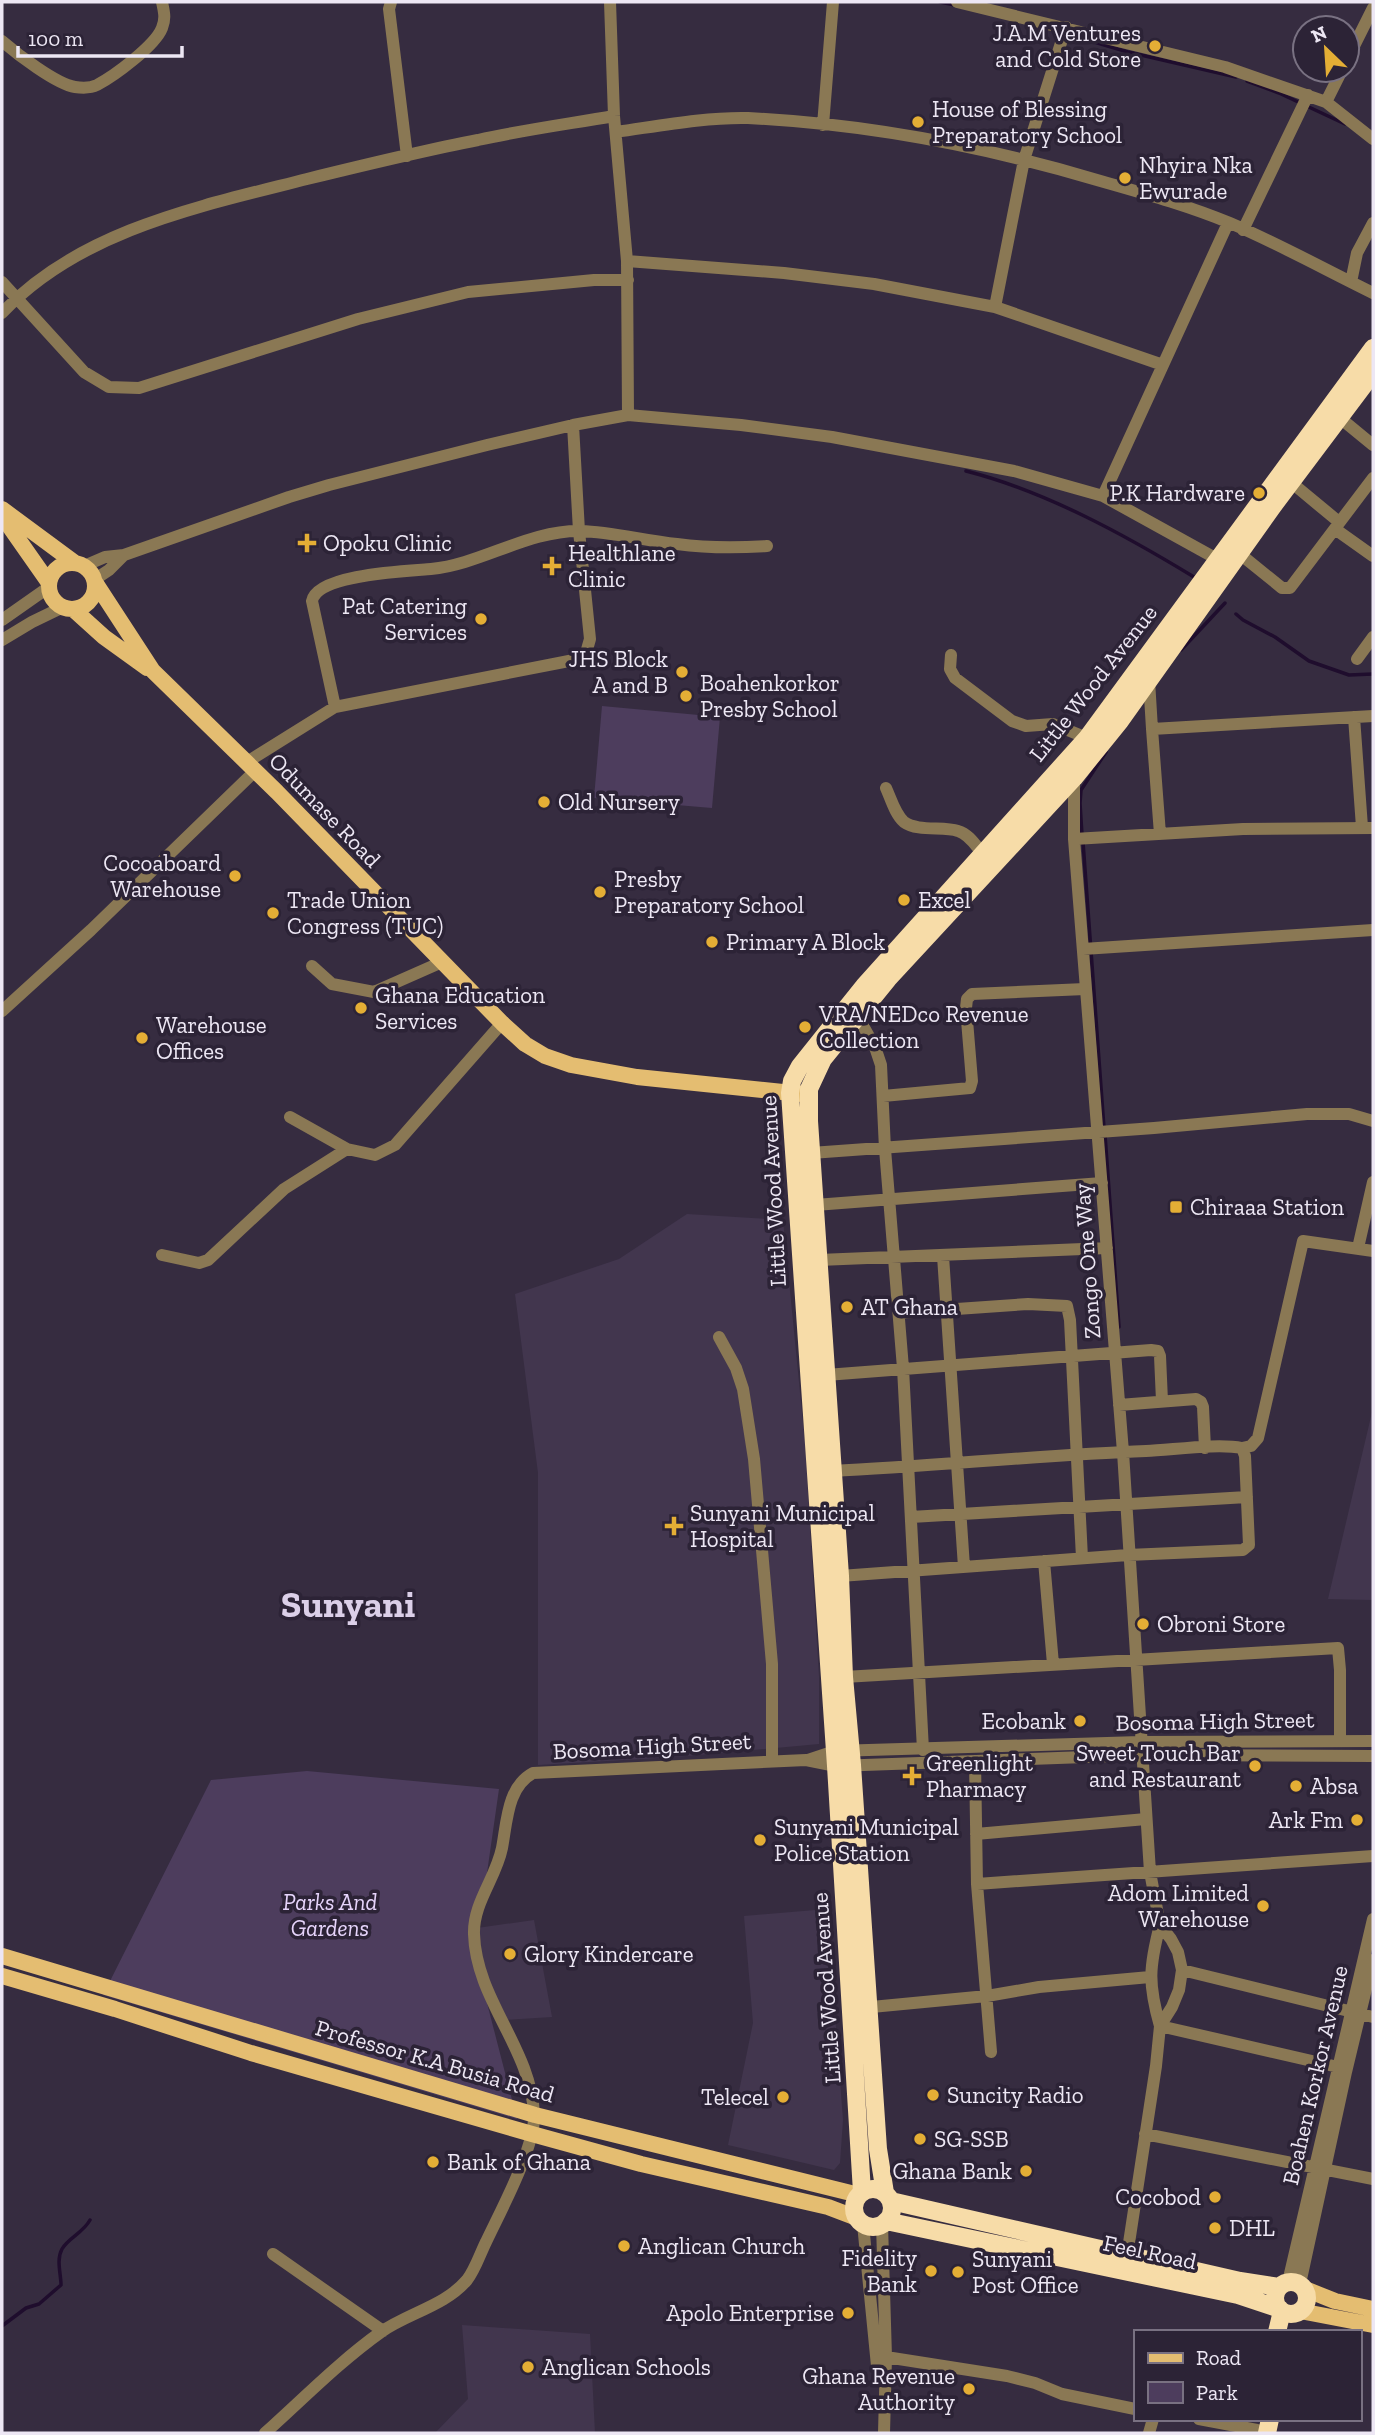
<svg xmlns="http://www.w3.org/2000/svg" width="1375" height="2435" font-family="'Zilla Slab',serif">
	<rect width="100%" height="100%" fill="#362c40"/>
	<path fill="#42364e" d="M 687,1214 L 783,1220 L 805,1443 L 819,1676 L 819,1744 L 675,1757 L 538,1765 L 538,1473 L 515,1294 L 619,1259 Z
		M 1373,1408 L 1373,1600 L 1328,1599 Z
		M 827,1909 L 843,2120 L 840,2163 L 834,2170 L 728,2145 L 753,2023 L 744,1916 Z
		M 534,1920 L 552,2017 L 504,2020 L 483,1981 L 477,1928 Z
		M 462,2325 L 590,2334 L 595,2433 L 435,2433 L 468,2399 Z"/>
	<path fill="#4d3d5d" d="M 602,706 L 720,717 L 712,808 L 594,798 Z
		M 307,1771 L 499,1789 L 485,1887 L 471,1931 L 480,1976 L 517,2119 L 103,1995 L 211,1780 Z"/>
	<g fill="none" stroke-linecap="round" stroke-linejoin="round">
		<path stroke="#1f0d2d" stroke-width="3.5" d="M 940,2 L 955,5
			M 1074,36 L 1128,52 L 1236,77
			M 1247,81 L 1279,93 L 1345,124
			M 966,471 C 1045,491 1125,535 1194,577
			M 1236,614 L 1243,620 L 1275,637 L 1309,661 L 1349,675 L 1373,674
			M 1181,650 L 1225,603
			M 1082,835 L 1080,803 L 1081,790 L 1106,752
			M 1083,842 L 1104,1128
			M 1105,1135 L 1119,1327
			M 2,2326 L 26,2308 L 39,2304 L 61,2285 C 61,2274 56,2260 62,2249 C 68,2238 83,2233 90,2220"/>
		<path stroke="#8a7854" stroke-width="12" d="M 391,2 L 389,9 L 407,156
			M 610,2 L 614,116 L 627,261 L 628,415
			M 957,2 L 1225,67 L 1326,102 L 1373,139
			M 2,41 C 17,54 56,84 75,87 C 82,88 91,88 97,85 C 114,76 155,46 162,28 C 166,18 164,12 162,2
			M 1347,60 L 1373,8
			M 1326,102 L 1342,70
			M 823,125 L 833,2
			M 616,132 C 659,126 705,117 748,118 C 869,124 988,147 1104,182 C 1146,194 1189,206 1230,223 C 1279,244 1326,270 1373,293
			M 1243,230 L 1308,95
			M 627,261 L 784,273 L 874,284 L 995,307 L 1163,365
			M 2,282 L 84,372 L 109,387 L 139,388 L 358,319 L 468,292 L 594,280 L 628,280
			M 1351,282 L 1357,253 L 1373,223
			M 995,307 L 1024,160 L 1066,27
			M 2,313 C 80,230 201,206 307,179 C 364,165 421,151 478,140 C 523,130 568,124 614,116
			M 1340,418 L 1373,445
			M 1292,483 L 1339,522
			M 1103,496 L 1228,223
			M 1335,529 L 1373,556
			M 1240,554 L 1282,588 L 1290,588 L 1373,478
			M 84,566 L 105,557 L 124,555 L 289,497 L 329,485 L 487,445 L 573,425 L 628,415 L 741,425 L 832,437 L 1014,471 L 1103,496 L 1217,559
			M 94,580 L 109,570 L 124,555
			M 2,620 L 49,587
			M 2,640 L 32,622 L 63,607
			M 951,655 L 950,669 L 955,678 L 1012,721 L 1026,726 L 1053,724 L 1087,738
			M 1357,659 L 1373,637
			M 1149,680 L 1152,729 L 1373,716
			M 335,707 L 312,601 C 317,574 407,571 431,569 C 482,564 528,530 581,531 C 613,532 645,541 677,544 C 707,548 737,548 767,546
			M 1354,717 L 1362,827
			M 1152,729 L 1160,834
			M 247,762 L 335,707 L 574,660 L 586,653 L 590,639 L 579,531 L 573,425
			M 1074,778 L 1074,839 L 1123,1452 L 1150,1872 L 1160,1925 L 1171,1939 L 1178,1952 L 1182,1970 L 1179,1990 L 1172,2007 L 1160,2026 L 1156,2066 L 1127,2256
			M 886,788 C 891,799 895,814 904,822 C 918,832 943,826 958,831 C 969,834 976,846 982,853
			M 1074,839 L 1243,829 L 1373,828
			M 1083,949 L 1373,930
			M 312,966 L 332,984 L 374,992 L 442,962
			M 2,1011 L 91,930 L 255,771
			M 858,1017 L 875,1047 L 881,1065 L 885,1149 L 903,1368 L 923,1750
			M 883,1096 L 970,1088 L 972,1081 L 966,1008 L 967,999 L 972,994 L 1085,989
			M 290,1117 L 347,1149 L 375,1155 L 395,1145 L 502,1023
			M 811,1153 L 1154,1128 L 1307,1114 L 1349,1114 L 1373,1121
			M 815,1205 L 1102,1183
			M 1358,1248 L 1373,1182
			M 162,1255 L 199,1263 L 208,1260 L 284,1189 L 347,1149
			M 943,1256 L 964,1567
			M 819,1260 L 1107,1248
			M 899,1313 L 1028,1304 L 1067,1306 L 1070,1320 L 1082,1558
			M 719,1337 L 736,1368 L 743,1389 L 754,1459 L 772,1664 L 772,1761
			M 826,1375 L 1151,1350 L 1158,1351 L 1160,1356 L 1162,1401
			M 1119,1405 L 1196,1399 L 1201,1402 L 1203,1407 L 1205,1448
			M 1242,1448 L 1251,1446 L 1258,1438 L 1303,1241 L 1373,1251
			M 832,1471 C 936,1466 1041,1455 1146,1451 C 1172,1450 1218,1443 1242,1448 L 1245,1456 L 1249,1545 L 1243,1550 L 1128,1555 L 840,1576
			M 911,1517 L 1247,1497
			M 1044,1561 L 1053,1664
			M 844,1677 L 1338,1648 L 1340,1670 L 1340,1741
			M 808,1760 L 835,1751 L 1140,1742 L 1373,1741
			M 975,1761 L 977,1884 L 1373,1856
			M 976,1834 L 1146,1819
			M 977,1884 L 991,2052
			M 1160,1925 C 1149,1967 1148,1984 1160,2026 L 1338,2067
			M 1182,1970 L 1373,2017
			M 861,2008 L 987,1996 L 1039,1987 L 1150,1977
			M 1145,2134 L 1373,2179
			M 863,2224 L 878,2376
			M 882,2224 L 886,2357 L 884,2433
			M 273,2254 L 383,2331
			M 1288,2282 L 1373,1919
			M 1300,2284 L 1346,2072 L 1373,1960
			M 886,2357 L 1007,2376 L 1035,2383 L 1062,2394 L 1135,2409
			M 1199,2419 L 1257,2430
			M 265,2433 C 303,2399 339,2362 381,2332 C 408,2313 445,2306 467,2280 C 475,2270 480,2254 486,2242 C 500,2212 536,2146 534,2114 C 531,2048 476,2000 474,1934 C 473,1903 496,1878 502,1848 C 507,1822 507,1787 533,1773 L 784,1761 L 806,1760 L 836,1766 L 1141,1755 L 1373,1756
			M 1149,2433 L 1153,2419"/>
		<path stroke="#e4bd71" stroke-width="16" d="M 2,509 L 75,563
			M 2,516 L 49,583
			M49 586a23 23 0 1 1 46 0a23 23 0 1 1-46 0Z
			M 95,582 L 153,671 L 277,792 L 502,1023 L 525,1044 L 545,1056 L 571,1065 L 637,1077 L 802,1094
			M 73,609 L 104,637 L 147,668
			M 2,1956 L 535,2115 L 859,2195
			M 2,1976 L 115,2009 L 251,2053 L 532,2134 L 641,2164 L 828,2207 L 857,2218
			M 1305,2289 L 1335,2301 L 1373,2309
			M 1300,2311 L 1373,2325"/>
		<path stroke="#f7dca8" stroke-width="18" d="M854 2208a19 19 0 1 1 38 0a19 19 0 1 1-38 0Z
			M 862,2192 L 836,1766 L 790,1093 L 792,1081 L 800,1066 L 864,986 L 1087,738 L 1373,348
			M 885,2193 L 878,2149 L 852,1765 L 844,1677 L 840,1576 L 809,1121 L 809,1089 L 823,1059 L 888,979 L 1074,778 L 1120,721 L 1273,506 L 1373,373
			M 891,2201 L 1240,2281 L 1279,2287
			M 886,2221 L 1238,2295 L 1280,2309
			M1275 2298a16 16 0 1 1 32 0a16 16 0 1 1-32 0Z
			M 1277,2332 L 1282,2311
			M 1267,2433 L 1270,2419"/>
	</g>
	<g fill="#e4ae35" stroke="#2c2336" stroke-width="2.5">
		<circle cx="1155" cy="46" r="7"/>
		<circle cx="918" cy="122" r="7"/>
		<circle cx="1125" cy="178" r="7"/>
		<circle cx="1259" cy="493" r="7"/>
		<path d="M303.5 532.5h7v7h7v7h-7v7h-7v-7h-7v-7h7z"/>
		<path d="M548.5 555.5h7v7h7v7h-7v7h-7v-7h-7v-7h7z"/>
		<circle cx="481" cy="619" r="7"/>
		<circle cx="682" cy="672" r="7"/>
		<circle cx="686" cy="696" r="7"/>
		<circle cx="544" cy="802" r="7"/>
		<circle cx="235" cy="876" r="7"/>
		<circle cx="600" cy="892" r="7"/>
		<circle cx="904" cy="900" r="7"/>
		<circle cx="273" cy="913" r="7"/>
		<circle cx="712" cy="942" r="7"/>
		<circle cx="361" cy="1008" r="7"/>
		<circle cx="805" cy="1027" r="7"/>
		<circle cx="142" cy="1038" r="7"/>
		<rect x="1169" y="1200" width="14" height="14" rx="3.5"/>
		<circle cx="847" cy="1307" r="7"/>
		<path d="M670.5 1515.5h7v7h7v7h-7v7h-7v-7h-7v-7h7z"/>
		<circle cx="1143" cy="1624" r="7"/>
		<circle cx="1080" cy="1721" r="7"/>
		<circle cx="1255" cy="1766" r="7"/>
		<path d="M908.5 1765.5h7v7h7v7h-7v7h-7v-7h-7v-7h7z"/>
		<circle cx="1296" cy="1786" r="7"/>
		<circle cx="1357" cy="1820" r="7"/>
		<circle cx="760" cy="1840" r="7"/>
		<circle cx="1263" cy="1906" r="7"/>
		<circle cx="510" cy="1954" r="7"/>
		<circle cx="933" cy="2095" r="7"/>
		<circle cx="783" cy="2097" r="7"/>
		<circle cx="920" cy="2139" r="7"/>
		<circle cx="433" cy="2162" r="7"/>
		<circle cx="1026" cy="2171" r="7"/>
		<circle cx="1215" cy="2197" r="7"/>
		<circle cx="1215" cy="2228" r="7"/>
		<circle cx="624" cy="2246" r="7"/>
		<circle cx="931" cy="2271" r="7"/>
		<circle cx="958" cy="2272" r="7"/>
		<circle cx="848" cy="2313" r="7"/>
		<circle cx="528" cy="2367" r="7"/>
		<circle cx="969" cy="2389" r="7"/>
	</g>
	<g text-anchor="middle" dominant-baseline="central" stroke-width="7" stroke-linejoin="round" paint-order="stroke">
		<g font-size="23" fill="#ede7f4" stroke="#2c2336" text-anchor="start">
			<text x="1141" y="33" text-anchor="end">J.A.M Ventures<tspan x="1141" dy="26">and Cold Store</tspan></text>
			<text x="932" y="109">House of Blessing<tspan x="932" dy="26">Preparatory School</tspan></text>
			<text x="1139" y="165">Nhyira Nka<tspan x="1139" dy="26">Ewurade</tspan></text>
			<text x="1245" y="493" text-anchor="end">P.K Hardware</text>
			<text x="323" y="543">Opoku Clinic</text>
			<text x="568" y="553">Healthlane<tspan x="568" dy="26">Clinic</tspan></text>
			<text x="467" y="606" text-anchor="end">Pat Catering<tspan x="467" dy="26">Services</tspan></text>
			<text x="668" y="659" text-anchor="end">JHS Block<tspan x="668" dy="26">A and B</tspan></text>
			<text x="700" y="683">Boahenkorkor<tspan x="700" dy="26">Presby School</tspan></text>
			<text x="558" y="802">Old Nursery</text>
			<text x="221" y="863" text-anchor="end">Cocoaboard<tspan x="221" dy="26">Warehouse</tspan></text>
			<text x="614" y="879">Presby<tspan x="614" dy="26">Preparatory School</tspan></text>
			<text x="287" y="900">Trade Union<tspan x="287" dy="26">Congress (TUC)</tspan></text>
			<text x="918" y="900">Excel</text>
			<text x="726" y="942">Primary A Block</text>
			<text x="375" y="995">Ghana Education<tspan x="375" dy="26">Services</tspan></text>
			<text x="819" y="1014">VRA/NEDco Revenue<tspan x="819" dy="26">Collection</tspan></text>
			<text x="156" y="1025">Warehouse<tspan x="156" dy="26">Offices</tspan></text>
			<text x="1190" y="1207">Chiraaa Station</text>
			<text x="861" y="1307">AT Ghana</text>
			<text x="690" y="1513">Sunyani Municipal<tspan x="690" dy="26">Hospital</tspan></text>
			<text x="1157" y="1624">Obroni Store</text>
			<text x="1066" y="1721" text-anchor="end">Ecobank</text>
			<text x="1241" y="1753" text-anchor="end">Sweet Touch Bar<tspan x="1241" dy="26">and Restaurant</tspan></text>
			<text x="926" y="1763">Greenlight<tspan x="926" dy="26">Pharmacy</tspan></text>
			<text x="1310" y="1786">Absa</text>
			<text x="1343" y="1820" text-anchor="end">Ark Fm</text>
			<text x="774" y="1827">Sunyani Municipal<tspan x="774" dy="26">Police Station</tspan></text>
			<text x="1249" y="1893" text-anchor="end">Adom Limited<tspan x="1249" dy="26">Warehouse</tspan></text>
			<text x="524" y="1954">Glory Kindercare</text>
			<text x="947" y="2095">Suncity Radio</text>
			<text x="769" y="2097" text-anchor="end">Telecel</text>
			<text x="934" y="2139">SG-SSB</text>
			<text x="447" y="2162">Bank of Ghana</text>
			<text x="1012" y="2171" text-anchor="end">Ghana Bank</text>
			<text x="1201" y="2197" text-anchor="end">Cocobod</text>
			<text x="1229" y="2228">DHL</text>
			<text x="638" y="2246">Anglican Church</text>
			<text x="917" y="2258" text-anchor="end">Fidelity<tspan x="917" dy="26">Bank</tspan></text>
			<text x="972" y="2259">Sunyani<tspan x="972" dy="26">Post Office</tspan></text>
			<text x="834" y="2313" text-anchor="end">Apolo Enterprise</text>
			<text x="542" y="2367">Anglican Schools</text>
			<text x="955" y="2376" text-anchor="end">Ghana Revenue<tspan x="955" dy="26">Authority</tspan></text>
		</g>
		<g font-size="23" fill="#ede7f4" stroke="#2c2336">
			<text transform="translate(1093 683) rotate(-52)">Little Wood Avenue</text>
			<text transform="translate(325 810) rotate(46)">Odumase Road</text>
			<text transform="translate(773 1191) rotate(-93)">Little Wood Avenue</text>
			<text transform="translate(1087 1261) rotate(-94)">Zongo One Way</text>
			<text transform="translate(1215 1721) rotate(-1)">Bosoma High Street</text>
			<text transform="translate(652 1746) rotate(-3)">Bosoma High Street</text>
			<text transform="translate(826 1988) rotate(-94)">Little Wood Avenue</text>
			<text transform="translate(435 2061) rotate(16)">Professor K.A Busia Road</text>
			<text transform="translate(1315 2075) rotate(-77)">Boahen Korkor Avenue</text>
			<text transform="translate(1150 2252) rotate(12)">Feel Road</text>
		</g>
		<g font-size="23" font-style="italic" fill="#e6d4fb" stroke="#2c2336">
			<text x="330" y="1902">Parks And<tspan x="330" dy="26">Gardens</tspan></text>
		</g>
		<g font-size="37" font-weight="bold" fill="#dbcfe8" stroke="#2c2336">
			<text x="348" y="1604">Sunyani</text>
		</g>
	</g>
	<rect width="1375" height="2435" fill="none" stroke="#ede7f4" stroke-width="7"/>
	<rect x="1134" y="2330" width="228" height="91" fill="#2c2336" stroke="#797182" stroke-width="2"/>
	<rect x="1148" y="2353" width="35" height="10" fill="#e4bd71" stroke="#797182" stroke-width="2"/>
	<text x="1196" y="2365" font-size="21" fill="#ede7f4">Road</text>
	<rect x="1148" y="2382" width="35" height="21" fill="#4d3d5d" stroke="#797182" stroke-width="2"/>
	<text x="1196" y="2400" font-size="21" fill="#ede7f4">Park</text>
	<g transform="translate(1326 49) rotate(335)"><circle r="33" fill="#2c2336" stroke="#797182" stroke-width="2"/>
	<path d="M0-5L12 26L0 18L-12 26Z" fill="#e4ae35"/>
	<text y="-10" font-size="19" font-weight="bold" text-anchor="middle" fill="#ede7f4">N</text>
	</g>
	<path d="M18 46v10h164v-10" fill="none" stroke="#ede7f4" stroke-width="3.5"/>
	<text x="28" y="46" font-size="21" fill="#ede7f4" stroke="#2c2336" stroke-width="5" paint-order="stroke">100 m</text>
</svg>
